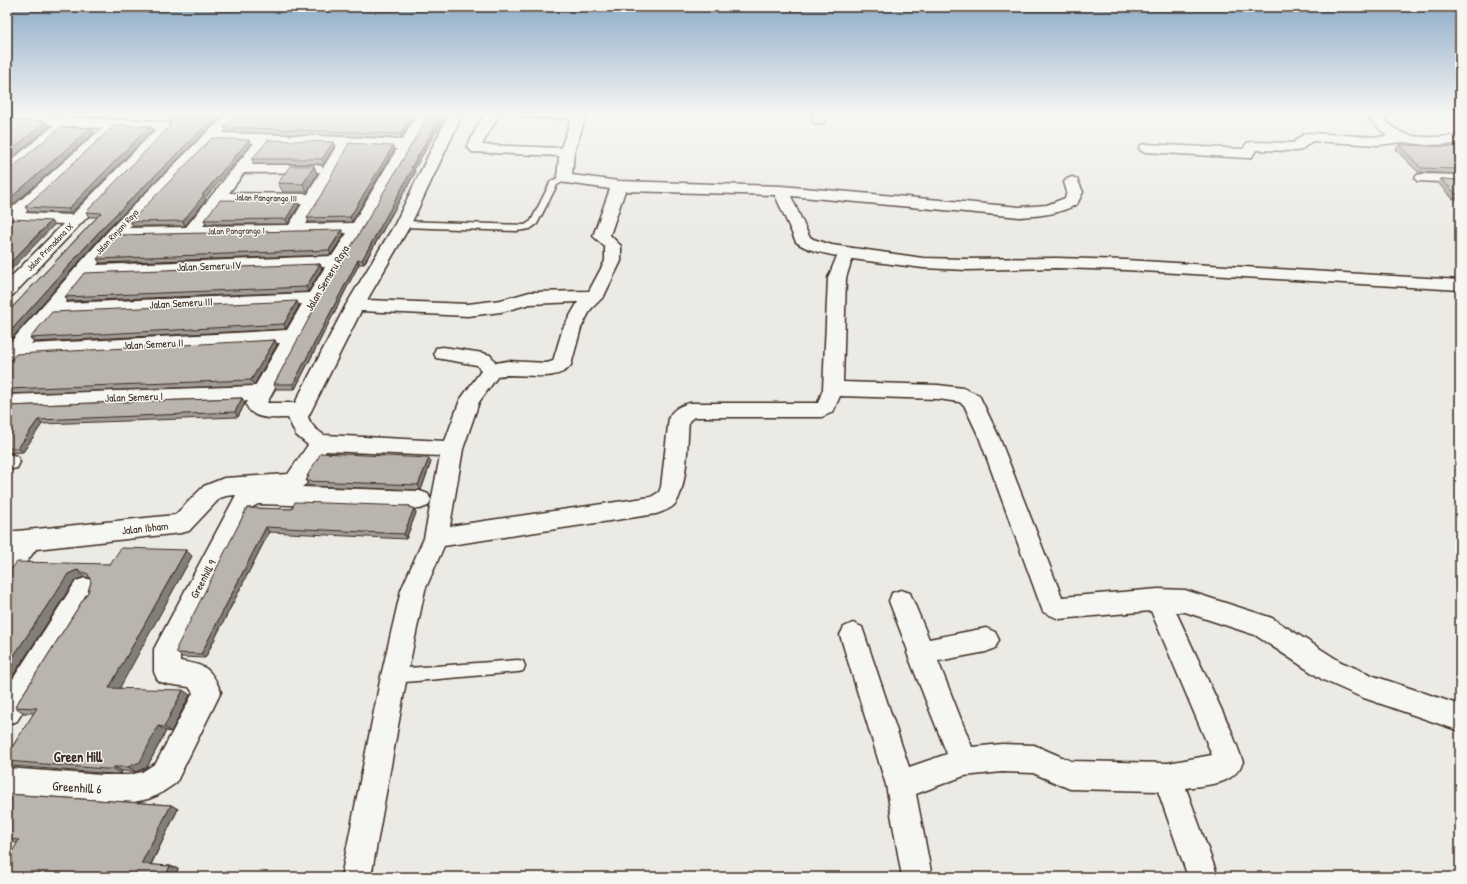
<svg xmlns="http://www.w3.org/2000/svg" width="1467" height="884" font-family="'Patrick Hand',sans-serif">
	<rect width="100%" height="100%" fill="#ebeae5"/>
	<filter id="ink" filterUnits="userSpaceOnUse"><feTurbulence type="fractalNoise" baseFrequency=".025" numOctaves="2"/><feDisplacementMap in="SourceGraphic" scale="8" xChannelSelector="R" yChannelSelector="G"/><feConvolveMatrix kernelMatrix="1 2 1 2 8 2 1 2 1" color-interpolation-filters="sRGB"/></filter>
	<g filter="url(#ink)">
		<g fill="none" stroke-linecap="round" stroke-linejoin="round">
			<g stroke="#3b2a1e" stroke-width="3">
				<path id="service" d="M 561,177 L 564,177 L 568,179 L 557,185 L 537,224 L 530,229 L 517,231 L 403,227 L 399,224 L 403,221 L 525,225 L 531,221 L 551,181 Z
					M 518,660 L 523,661 L 525,666 L 523,671 L 518,672 L 394,683 L 389,681 L 387,676 L 389,671 L 394,669 Z"/>
			</g>
			<g stroke="#3b2a1e" stroke-width="3">
				<path id="minor" d="M 229,113 L 244,113 L 223,133 L 346,137 L 402,140 L 418,113 L 432,113 L 366,228 L 323,298 L 267,403 L 295,403 L 346,305 L 395,224 L 449,113 L 463,113 L 411,224 L 367,300 L 468,304 L 501,300 L 530,292 L 589,291 L 605,261 L 605,247 L 593,236 L 610,189 L 559,182 L 557,179 L 559,156 L 472,152 L 467,146 L 485,113 L 500,113 L 482,145 L 561,148 L 571,119 L 525,117 L 520,116 L 518,113 L 587,113 L 574,152 L 572,175 L 619,181 L 781,186 L 1020,207 L 1047,205 L 1065,198 L 1067,192 L 1064,182 L 1067,179 L 1072,177 L 1077,179 L 1083,192 L 1077,204 C 1060,214 1040,216 1020,217 L 791,196 L 809,236 L 813,239 L 832,245 L 923,258 L 967,259 L 1056,258 L 1126,260 L 1460,280 L 1460,290 L 1126,270 L 1056,268 L 967,270 L 923,268 L 852,259 L 846,278 L 843,382 L 938,385 L 963,388 L 979,395 L 999,437 L 1062,597 L 1158,589 L 1185,590 L 1263,615 L 1272,618 L 1341,662 L 1374,676 L 1460,705 L 1460,731 L 1361,697 L 1323,680 L 1255,635 L 1185,612 L 1176,612 L 1231,730 L 1243,762 C 1233,786 1209,784 1186,788 L 1218,877 L 1188,877 L 1158,791 L 1070,789 L 1033,773 L 1002,772 L 964,776 L 916,794 L 932,877 L 902,877 L 886,785 L 840,635 L 844,627 L 853,623 L 862,627 L 909,767 L 947,754 L 907,653 L 908,651 L 889,601 L 892,593 L 901,590 L 910,593 L 929,639 L 986,628 L 995,632 L 999,640 L 995,648 L 986,652 L 938,661 L 972,747 L 1002,744 L 1034,745 L 1071,761 L 1168,763 L 1212,755 L 1151,611 L 1059,619 L 1043,612 L 979,437 L 964,405 L 959,402 L 938,399 L 840,396 L 833,412 L 822,417 L 694,417 L 689,421 C 687,441 688,488 675,504 C 671,509 662,512 656,514 L 444,546 L 425,590 L 407,676 L 371,877 L 341,877 L 381,676 L 401,590 L 424,538 L 440,456 L 326,451 L 306,484 L 302,487 L 420,491 L 428,494 L 431,500 L 428,506 L 420,509 L 258,504 L 251,508 L 180,650 L 180,661 C 206,665 211,668 221,692 L 176,783 L 158,795 L 148,799 L 129,803 L 101,803 L 7,796 L 7,768 L 101,775 L 129,775 L 142,772 L 156,763 L 193,693 L 189,687 L 167,684 L 158,681 L 154,672 L 154,649 L 236,495 L 226,496 L 220,498 L 189,531 L 181,533 L 36,549 L 15,578 L 7,581 L 7,532 L 175,515 L 204,486 L 224,478 L 288,474 L 308,445 L 296,435 L 288,418 C 273,418 252,421 246,404 L 248,401 L 7,409 L 7,395 L 255,386 L 280,343 L 19,357 L 14,364 L 7,366 L 7,346 L 109,230 L 205,134 ZM 214,141 L 254,143 L 186,227 L 129,228 ZM 269,143 L 337,145 L 323,168 L 321,166 L 316,165 L 251,165 ZM 350,146 L 397,149 L 353,223 L 306,224 L 322,199 ZM 320,172 L 308,194 L 229,193 L 244,173 ZM 625,191 L 775,195 L 796,242 C 808,251 823,253 837,256 L 828,278 L 823,389 L 818,403 L 690,403 C 681,405 673,409 669,417 L 661,487 L 659,492 L 651,497 L 450,526 L 463,449 L 479,402 L 498,376 C 518,372 559,384 571,365 L 581,328 L 591,309 L 604,296 L 621,261 L 621,246 L 610,235 ZM 222,203 L 302,204 L 289,225 L 203,226 ZM 347,233 L 332,256 L 97,265 L 120,238 ZM 325,267 L 309,293 L 65,303 L 87,276 ZM 578,302 L 563,328 L 553,361 L 547,363 L 507,361 L 496,363 L 490,355 L 483,353 L 443,347 L 436,348 L 434,353 L 436,358 L 477,365 L 481,371 L 460,400 L 445,441 L 324,435 C 317,430 311,426 308,417 L 361,311 L 468,316 L 501,312 L 530,304 ZM 302,304 L 287,330 L 31,344 L 55,315 Z
					M 811,113 L 825,113 L 826,120 L 824,123 L 814,123 Z
					M 1363,113 L 1378,113 C 1384,119 1390,126 1397,130 C 1415,141 1440,136 1460,136 L 1460,144 L 1426,145 L 1403,142 L 1378,145 L 1312,141 L 1301,150 L 1296,151 L 1256,150 L 1252,157 L 1247,158 L 1146,152 L 1141,151 L 1139,148 L 1141,145 L 1146,144 L 1243,149 L 1247,143 L 1252,142 L 1293,143 L 1304,134 L 1309,133 L 1378,137 L 1387,136 Z
					M 7,115 L 158,121 L 168,123 L 171,129 L 13,295 L 7,297 L 7,281 L 63,224 L 15,222 L 7,226 L 7,212 L 102,128 L 69,126 L 12,174 L 7,175 L 7,164 L 54,125 L 7,123 ZM 117,128 L 156,129 L 72,215 L 25,213 Z
					M 1422,174 L 1460,175 L 1460,183 L 1417,181 L 1415,178 L 1417,175 Z
					M 7,454 L 17,456 L 20,462 L 17,468 L 7,470 Z
					M 85,578 L 94,581 L 97,589 L 94,597 L 17,721 L 7,725 L 7,688 L 76,581 Z"/>
			</g>
			<use href="#service" fill="#f6f6f2" fill-rule="evenodd"/>
			<use href="#minor" fill="#f6f6f2" fill-rule="evenodd"/>
		</g>
		<path fill="#a09b96" stroke="#3b2a1e" d="M 7,113 L 64,113 L 61,116 L 7,114 Z
			M 416,113 L 401,138 L 227,132 L 224,127 Z
			M 150,126 L 153,130 L 71,213 L 29,212 L 25,207 Z
			M 94,133 L 12,206 L 7,205 L 7,171 Z
			M 204,133 L 108,229 L 7,344 L 7,313 L 97,217 L 89,217 L 86,212 Z
			M 251,144 L 205,198 L 206,200 L 185,226 L 133,226 L 130,222 Z
			M 1399,145 L 1460,147 L 1460,174 L 1418,172 L 1396,150 Z
			M 334,146 L 324,164 L 254,164 L 252,159 Z
			M 394,150 L 352,222 L 309,222 L 307,218 Z
			M 314,166 L 317,174 L 307,192 L 283,192 L 278,183 Z
			M 414,170 L 415,173 L 364,264 L 359,264 L 295,389 L 276,389 L 274,384 L 365,224 Z
			M 1441,179 L 1460,180 L 1460,199 L 1453,199 L 1438,183 Z
			M 297,201 L 299,205 L 288,224 L 206,224 L 204,220 Z
			M 344,235 L 331,255 L 100,263 L 97,259 Z
			M 320,264 L 322,269 L 308,292 L 68,301 L 65,297 Z
			M 299,306 L 286,329 L 34,342 L 30,338 Z
			M 275,340 L 277,345 L 254,385 L 7,394 L 7,378 L 10,374 L 7,371 L 7,362 Z
			M 242,398 L 245,403 L 238,417 L 42,424 L 23,452 L 7,453 L 7,406 Z
			M 431,462 L 421,490 L 309,486 L 306,481 L 308,477 L 307,476 Z
			M 410,506 L 412,508 L 416,513 L 406,539 L 269,532 L 205,658 L 182,657 L 177,653 L 247,508 L 292,509 Z
			M 186,550 L 192,556 L 119,688 L 190,695 L 171,732 L 166,731 L 147,767 L 136,772 L 122,771 L 121,774 L 113,774 L 13,766 L 7,763 L 7,755 L 34,713 L 24,713 L 15,707 L 88,592 L 91,582 L 90,578 L 85,577 L 75,580 L 7,685 L 7,573 L 110,564 Z
			M 7,794 L 171,805 L 178,809 L 151,865 L 170,866 L 178,869 L 175,877 L 7,877 L 17,843 L 7,842 Z"/>
		<path fill="#827e7a" stroke="#3b2a1e" d="M 60,113 L 64,113 L 61,116 Z
			M 220,113 L 227,113 L 204,133 L 108,229 L 7,344 L 7,335 L 105,225 L 202,129 Z
			M 412,113 L 416,113 L 401,138 L 400,134 Z
			M 443,113 L 447,113 L 414,170 L 415,173 L 364,264 L 362,260 L 411,168 Z
			M 46,121 L 49,126 L 7,162 L 7,154 Z
			M 150,126 L 153,130 L 71,213 L 68,209 Z
			M 91,128 L 94,133 L 12,206 L 8,200 Z
			M 249,140 L 251,144 L 205,198 L 206,200 L 185,226 L 183,221 L 202,195 Z
			M 333,142 L 334,146 L 324,164 L 322,159 Z
			M 393,146 L 394,150 L 352,222 L 350,217 Z
			M 314,166 L 317,174 L 307,192 L 303,184 Z
			M 297,201 L 299,205 L 288,224 L 286,219 Z
			M 51,221 L 54,225 L 7,274 L 7,266 Z
			M 342,230 L 344,235 L 331,255 L 329,250 Z
			M 358,260 L 359,264 L 295,389 L 293,384 Z
			M 320,264 L 322,269 L 308,292 L 306,287 Z
			M 297,301 L 299,306 L 286,329 L 284,324 Z
			M 275,340 L 277,345 L 254,385 L 251,380 Z
			M 242,398 L 245,403 L 238,417 L 235,412 Z
			M 38,420 L 42,424 L 23,452 L 18,448 Z
			M 429,458 L 431,462 L 421,490 L 418,485 Z
			M 414,508 L 416,513 L 406,539 L 404,534 Z
			M 266,527 L 269,532 L 205,658 L 201,654 Z
			M 186,550 L 192,556 L 117,693 L 109,688 Z
			M 77,570 L 85,577 L 75,580 L 7,685 L 7,666 L 68,574 Z
			M 183,690 L 190,695 L 171,732 L 164,727 Z
			M 158,726 L 166,731 L 147,767 L 136,772 L 128,767 Z
			M 114,767 L 122,771 L 121,774 L 113,769 Z
			M 171,805 L 178,809 L 149,868 L 141,864 Z
			M 170,866 L 178,869 L 175,877 L 165,877 Z"/>
		<path fill="#bab4ae" stroke="#3b2a1e" d="M 180,113 L 220,113 L 202,129 L 105,225 L 7,335 L 7,313 L 101,213 L 86,212 L 170,126 L 169,123 Z
			M 239,113 L 412,113 L 400,134 L 224,127 Z
			M 430,113 L 443,113 L 411,168 L 413,168 L 362,260 L 358,260 L 293,384 L 274,384 L 322,294 L 365,224 Z
			M 7,120 L 46,121 L 7,154 Z
			M 115,125 L 150,126 L 68,209 L 25,207 Z
			M 61,127 L 91,128 L 8,200 L 7,200 L 7,171 L 9,170 Z
			M 212,138 L 249,140 L 202,195 L 204,195 L 183,221 L 130,222 Z
			M 268,140 L 333,142 L 322,159 L 252,159 Z
			M 349,143 L 393,146 L 350,217 L 307,218 L 321,195 Z
			M 1399,145 L 1460,147 L 1460,169 L 1421,168 Z
			M 290,166 L 314,166 L 303,184 L 278,183 Z
			M 1441,179 L 1460,180 L 1460,195 L 1456,194 Z
			M 220,200 L 297,201 L 286,219 L 204,220 Z
			M 12,219 L 51,221 L 7,266 L 7,221 Z
			M 342,230 L 329,250 L 97,259 L 118,235 Z
			M 320,264 L 306,287 L 65,297 L 84,273 Z
			M 297,301 L 284,324 L 30,338 L 52,312 Z
			M 275,340 L 251,380 L 7,389 L 7,378 L 11,373 L 7,370 L 7,362 L 11,360 L 16,354 Z
			M 242,398 L 235,412 L 38,420 L 18,448 L 7,448 L 7,406 Z
			M 321,453 L 429,458 L 418,485 L 306,481 L 309,476 L 307,476 Z
			M 295,502 L 410,506 L 410,508 L 414,508 L 404,534 L 266,527 L 201,654 L 177,653 L 177,647 L 247,508 L 292,509 Z
			M 121,548 L 186,550 L 109,688 L 183,690 L 164,727 L 158,726 L 140,762 L 128,767 L 114,767 L 113,769 L 105,769 L 7,761 L 7,755 L 37,708 L 15,707 L 88,592 L 91,582 L 88,574 L 77,570 L 68,574 L 7,666 L 7,573 L 8,573 L 17,562 L 110,564 Z
			M 7,794 L 171,805 L 141,864 L 170,866 L 165,877 L 7,877 L 7,860 L 19,840 L 7,839 Z"/>
	</g>
	<linearGradient id="sky" x2="0" y2="1"><stop stop-color="#8eacc8"/><stop offset="0.48" stop-color="#f6f6f3"/><stop offset="1" stop-color="#f6f6f3" stop-opacity="0"/></linearGradient>
	<rect width="1467" height="237" fill="url(#sky)"/>
	<g text-anchor="middle" dominant-baseline="central" stroke-width="3" stroke-linejoin="round" paint-order="stroke">
		<g font-size="9" fill="#3b2a1e" stroke="#f6f6f2">
			<text transform="translate(266 198) rotate(1)">Jalan Pangrango III</text>
			<text transform="translate(236 231) rotate(-1)">Jalan Pangrango I</text>
			<text transform="translate(117 232) rotate(-47)">Jalan Rinjani Raya</text>
			<text transform="translate(50 247) rotate(-46)">Jalan Primadana IX</text>
		</g>
		<g font-size="11" fill="#3b2a1e" stroke="#f6f6f2">
			<text transform="translate(209 266) rotate(-2)">Jalan Semeru IV</text>
			<text transform="translate(327 278) rotate(-59)">Jalan Semeru Raya</text>
			<text transform="translate(181 303) rotate(-3)">Jalan Semeru III</text>
			<text transform="translate(153 344) rotate(-3)">Jalan Semeru II</text>
			<text transform="translate(134 397) rotate(-2)">Jalan Semeru I</text>
			<text transform="translate(145 528) rotate(-6)">Jalan Ibham</text>
			<text transform="translate(203 579) rotate(-62)">Greenhill 9</text>
		</g>
		<g font-size="13" fill="#3b2a1e" stroke="#f6f6f2">
			<text transform="translate(77 787) rotate(4)">Greenhill 6</text>
		</g>
		<g font-size="14" font-weight="bold" fill="#3b2a1e" stroke="#f6f6f2">
			<text x="78" y="756">Green Hill</text>
		</g>
	</g>
	<rect width="1467" height="884" fill="none" stroke="#f6f6f2" stroke-width="24"/>
	<rect x="12" y="12" width="1443" height="860" fill="none" stroke="#3b2a1e" stroke-width="1.5" filter="url(#ink)"/>
</svg>
